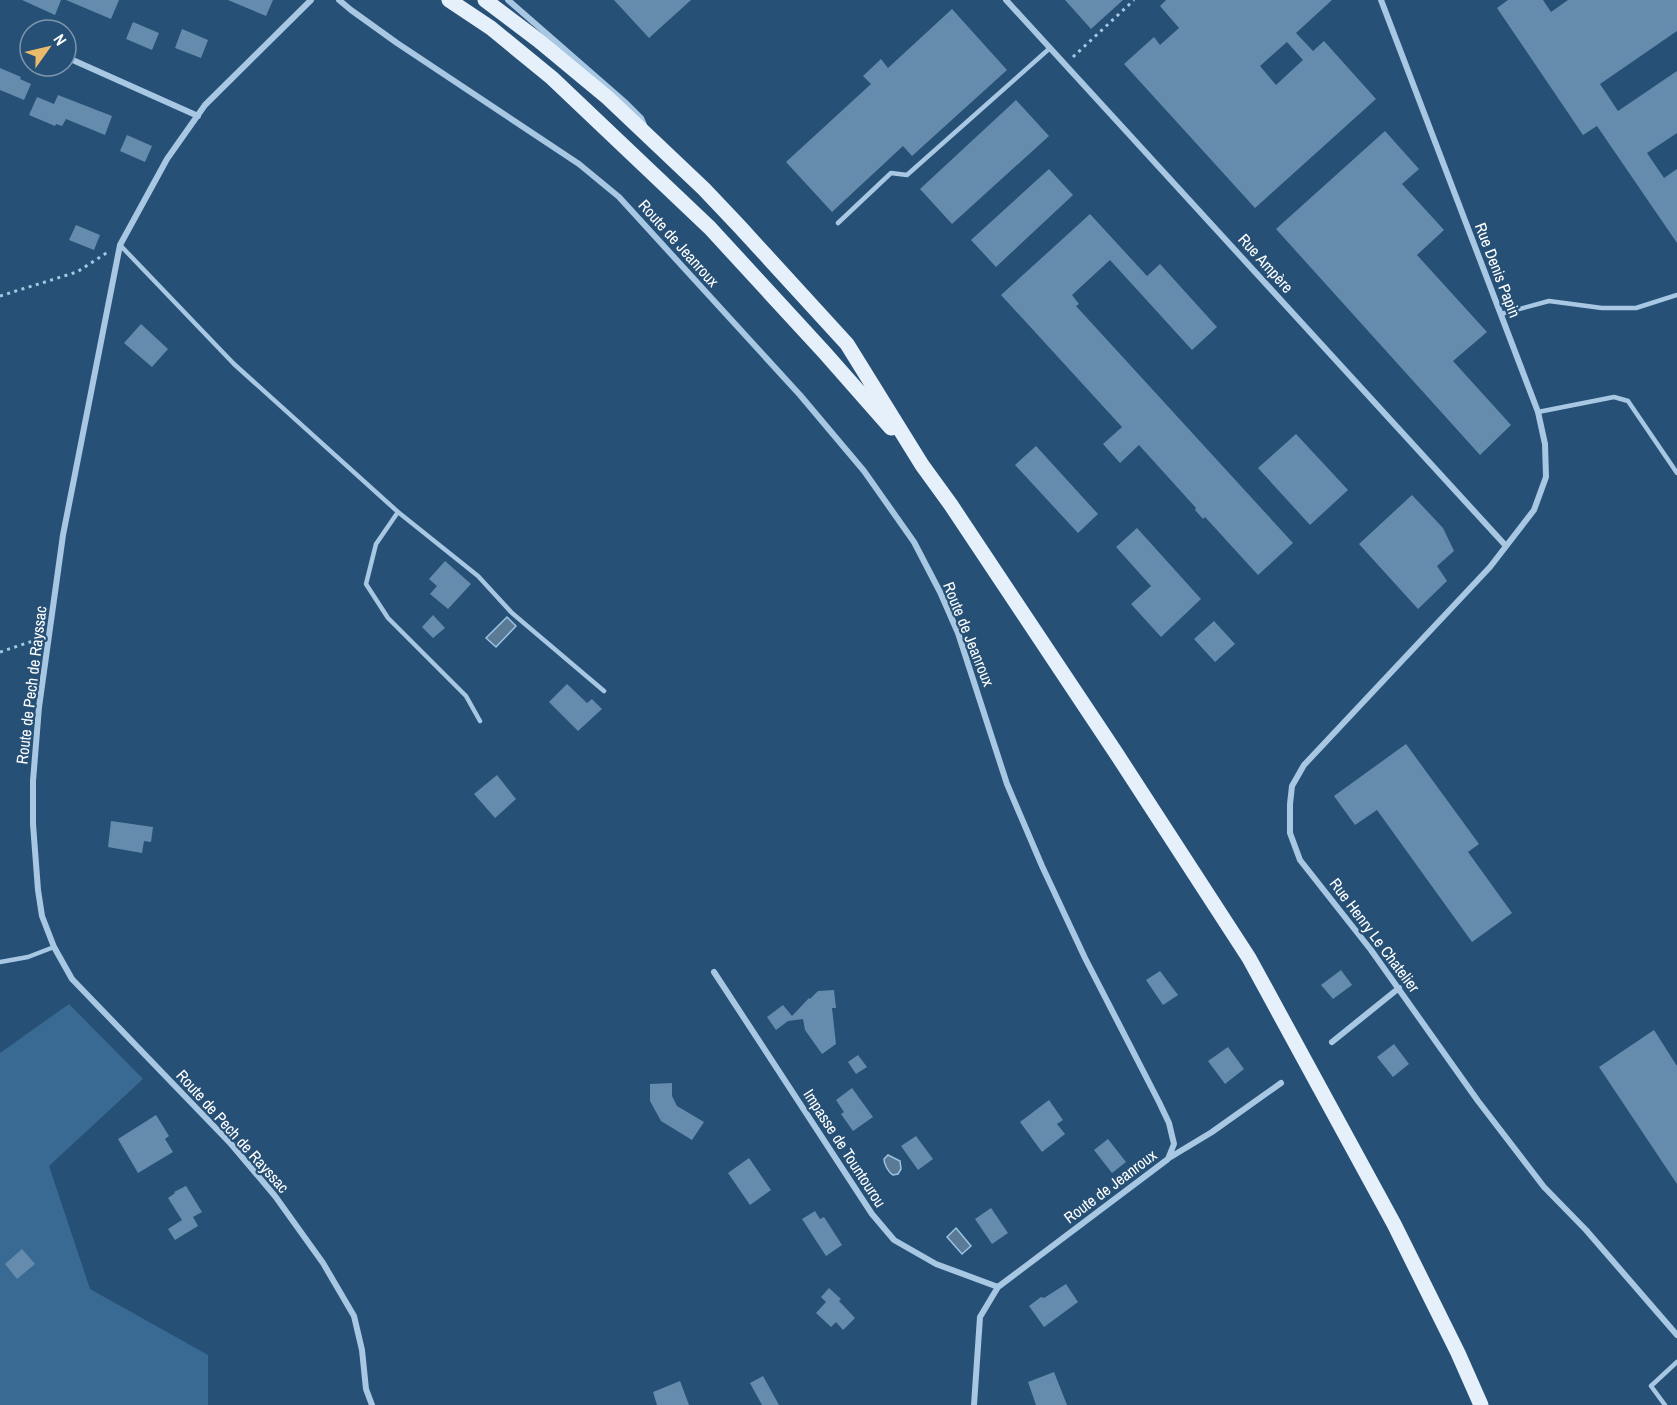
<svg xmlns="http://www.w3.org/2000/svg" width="1677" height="1405" font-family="'Archivo Narrow',sans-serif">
	<rect width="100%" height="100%" fill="#265076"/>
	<path fill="#396a93" d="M 69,1004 L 143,1079 L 49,1166 L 90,1289 L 208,1355 L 208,1405 L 0,1405 L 0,1053 Z"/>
	<path fill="#5b7a95" stroke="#9bc3e3" stroke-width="1.5" d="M 507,617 L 516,626 L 496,647 L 486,638 Z
		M 888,1155 L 900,1161 L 901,1169 L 898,1174 L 893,1175 C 888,1172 884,1164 884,1159 Z
		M 956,1228 L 971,1246 L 962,1254 L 947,1237 Z"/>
	<path fill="#668cad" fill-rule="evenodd" d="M 22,0 L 61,0 L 55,15 Z
		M 66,0 L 119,0 L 111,19 Z
		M 228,0 L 273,0 L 266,16 Z
		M 614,0 L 691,0 L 649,38 Z
		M 1065,0 L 1123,0 L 1091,29 Z
		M 1166,0 L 1332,0 L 1296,33 L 1313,51 L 1324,41 L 1376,99 L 1255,208 L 1124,64 L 1154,37 L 1160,45 L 1179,28 L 1160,6 ZM 1287,42 L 1303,60 L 1276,85 L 1260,66 Z
		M 1508,0 L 1543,0 L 1551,12 L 1568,0 L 1677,0 L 1677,31 L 1600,84 L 1618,111 L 1677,71 L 1677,133 L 1647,153 L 1664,178 L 1677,169 L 1677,243 L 1597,126 L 1583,135 L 1497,8 Z
		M 952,9 L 1007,70 L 912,156 L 903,146 L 832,212 L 786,162 L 871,84 L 863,76 L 881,59 L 888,68 Z
		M 133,22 L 159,33 L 152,50 L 126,39 Z
		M 182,29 L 208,40 L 201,58 L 175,48 Z
		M 0,68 L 21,77 L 20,79 L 31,84 L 24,100 L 0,90 Z
		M 58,95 L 112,116 L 105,135 L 66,119 L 62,126 L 56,124 L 55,126 L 29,115 L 37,97 L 54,104 Z
		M 1016,100 L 1049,136 L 952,224 L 920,189 Z
		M 1385,131 L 1419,169 L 1402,184 L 1444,230 L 1417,255 L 1487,332 L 1453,361 L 1511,425 L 1480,455 L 1276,229 Z
		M 127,135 L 152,146 L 145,162 L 120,151 Z
		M 1049,169 L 1073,195 L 996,267 L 971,240 Z
		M 1090,214 L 1147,276 L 1160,264 L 1217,327 L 1192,350 L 1110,260 L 1072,295 L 1079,304 L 1076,306 L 1293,543 L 1258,575 L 1205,517 L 1203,519 L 1195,510 L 1196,508 L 1139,445 L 1120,463 L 1103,444 L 1122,427 L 1001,295 Z
		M 76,225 L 100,235 L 94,250 L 69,240 Z
		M 141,324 L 168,349 L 152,367 L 124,343 Z
		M 1296,434 L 1348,490 L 1310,525 L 1258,468 Z
		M 1036,446 L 1098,514 L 1078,533 L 1015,465 Z
		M 1412,495 L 1443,528 L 1454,551 L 1437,566 L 1447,581 L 1418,609 L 1359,544 Z
		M 1137,528 L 1201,599 L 1161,637 L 1131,604 L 1151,586 L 1116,547 Z
		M 445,561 L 471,584 L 448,609 L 430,594 L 437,586 L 429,579 Z
		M 433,615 L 445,628 L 433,638 L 422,627 Z
		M 1214,621 L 1235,644 L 1215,662 L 1194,639 Z
		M 567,684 L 587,703 L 592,699 L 602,709 L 578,731 L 549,702 Z
		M 1406,744 L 1479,844 L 1468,852 L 1512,913 L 1472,942 L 1377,810 L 1355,825 L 1334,796 Z
		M 497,775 L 516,799 L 495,818 L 474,794 Z
		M 111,821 L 153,827 L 151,842 L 144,841 L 142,853 L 108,847 Z
		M 1341,970 L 1352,985 L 1333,999 L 1321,985 Z
		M 1160,971 L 1178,995 L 1163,1005 L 1146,980 Z
		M 834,990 L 836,1008 L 832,1008 L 836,1044 L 822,1054 L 805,1030 L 803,1019 L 788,1021 L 776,1030 L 767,1017 L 783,1005 L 792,1016 L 809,998 L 810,999 L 818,991 Z
		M 1654,1030 L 1677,1066 L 1677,1184 L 1599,1067 Z
		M 1394,1044 L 1409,1064 L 1393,1077 L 1377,1057 Z
		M 1228,1047 L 1244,1069 L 1225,1084 L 1208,1061 Z
		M 858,1055 L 867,1067 L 856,1074 L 848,1062 Z
		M 672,1083 L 672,1096 L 677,1106 L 704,1122 L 692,1140 L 661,1121 L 650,1101 L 650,1084 Z
		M 852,1088 L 873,1117 L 853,1131 L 841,1114 L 844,1112 L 836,1100 Z
		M 1049,1100 L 1063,1120 L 1057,1124 L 1065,1134 L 1042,1152 L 1020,1122 Z
		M 156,1115 L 169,1136 L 165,1139 L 173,1152 L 138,1173 L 118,1139 Z
		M 916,1136 L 933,1159 L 918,1170 L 901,1146 Z
		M 1108,1139 L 1126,1162 L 1112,1173 L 1094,1150 Z
		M 749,1158 L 771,1190 L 750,1205 L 728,1173 Z
		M 186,1186 L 202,1212 L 193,1217 L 198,1226 L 175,1240 L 168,1229 L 182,1220 L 168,1198 L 175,1193 L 174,1192 Z
		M 991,1208 L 1008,1233 L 992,1244 L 975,1219 Z
		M 815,1211 L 820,1219 L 824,1217 L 842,1245 L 826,1256 L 802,1219 Z
		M 22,1249 L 35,1264 L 17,1279 L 5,1264 Z
		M 1066,1284 L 1078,1302 L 1044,1327 L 1029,1306 L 1041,1297 L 1044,1298 Z
		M 829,1288 L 841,1299 L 839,1301 L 855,1318 L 843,1330 L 836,1322 L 831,1327 L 816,1313 L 826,1302 L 821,1297 Z
		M 1054,1372 L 1067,1405 L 1036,1405 L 1028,1382 Z
		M 763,1376 L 779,1405 L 762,1405 L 750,1383 Z
		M 680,1381 L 689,1405 L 657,1405 L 653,1392 Z"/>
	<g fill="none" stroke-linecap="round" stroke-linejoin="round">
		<path stroke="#a7c7e2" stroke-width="3" stroke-dasharray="3 4.5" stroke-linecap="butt" d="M 1073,57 L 1134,0
			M 0,296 L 77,272 L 108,252
			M 0,652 L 39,639"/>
		<path stroke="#a7c7e2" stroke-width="4.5" d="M 838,223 L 891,173 L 907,175 L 1050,48
			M 120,245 L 234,364 L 398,512 L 376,544 L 366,584 L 388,618 L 466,696 L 480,721
			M 1501,314 L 1549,301 L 1602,308 L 1636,308 L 1677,295
			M 1538,412 L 1614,397 L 1628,401 L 1677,473
			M 398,512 L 478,576 L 512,613 L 604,691
			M 0,962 L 28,957 L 54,947
			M 1665,1405 L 1651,1386 L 1677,1362"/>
		<path stroke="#a7c7e2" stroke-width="6" d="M 311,0 L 205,105 L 167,159 L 120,245 L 63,535 L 39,707 L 33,781 L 33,824 L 38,890 L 42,916 L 54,947 L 72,979 L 231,1144 L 275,1196 L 323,1263 L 354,1316 L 362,1350 L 366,1389 L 372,1405
			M 339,0 L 351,10 L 397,43 L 579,164 L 619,197 L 800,395 L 864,471 L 914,542 L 940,592 L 958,633 L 1007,784 L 1042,866 L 1085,958 L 1159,1102 L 1169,1123 L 1174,1144 L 1168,1159 L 998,1287 L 980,1317 L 974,1405
			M 508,0 L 626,103 L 641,118 L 644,125
			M 1006,0 L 1506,546
			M 1381,0 L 1538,412 L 1545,444 L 1546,477 L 1534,510 L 1490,567 L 1304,765 L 1292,786 L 1290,804 L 1290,833 L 1300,860 L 1371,950 L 1478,1101 L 1544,1187 L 1586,1230 L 1677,1335
			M 66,57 L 198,116
			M 714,972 L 872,1214 L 894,1240 L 936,1264 L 998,1287
			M 1332,1042 L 1399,988
			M 1169,1158 L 1212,1132 L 1281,1083"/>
		<path stroke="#e5f0fb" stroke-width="15" d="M 449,0 L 491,28 L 552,78 L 710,228 L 824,352 L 891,428
			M 485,0 L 538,40 L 608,98 L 704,189 L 740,227 L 847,344 L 922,465 L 951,505 L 1116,753 L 1249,958 L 1394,1224 L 1458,1353 L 1481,1405"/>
	</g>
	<g text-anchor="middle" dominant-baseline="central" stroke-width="4.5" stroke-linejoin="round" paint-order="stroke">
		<g font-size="16" fill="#fff" stroke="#265076">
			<text transform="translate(679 243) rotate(48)">Route de Jeanroux</text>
			<text transform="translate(1266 263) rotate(48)">Rue Ampère</text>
			<text transform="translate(1498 270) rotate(69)">Rue Denis Papin</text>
			<text transform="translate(969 634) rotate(68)">Route de Jeanroux</text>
			<text transform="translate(31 685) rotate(-83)">Route de Pech de Rayssac</text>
			<text transform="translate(1375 935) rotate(53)">Rue Henry Le Chatelier</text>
			<text transform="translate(233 1131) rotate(48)">Route de Pech de Rayssac</text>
			<text transform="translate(845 1148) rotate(57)">Impasse de Tountourou</text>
			<text transform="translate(1110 1186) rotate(-37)">Route de Jeanroux</text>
		</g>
	</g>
	<g transform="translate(48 48) rotate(56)"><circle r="28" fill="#265076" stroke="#7d96ad" stroke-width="1.5"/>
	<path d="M0-4.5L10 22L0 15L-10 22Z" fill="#ebbb6c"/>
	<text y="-9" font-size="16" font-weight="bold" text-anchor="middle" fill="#ffffff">N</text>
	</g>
</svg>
